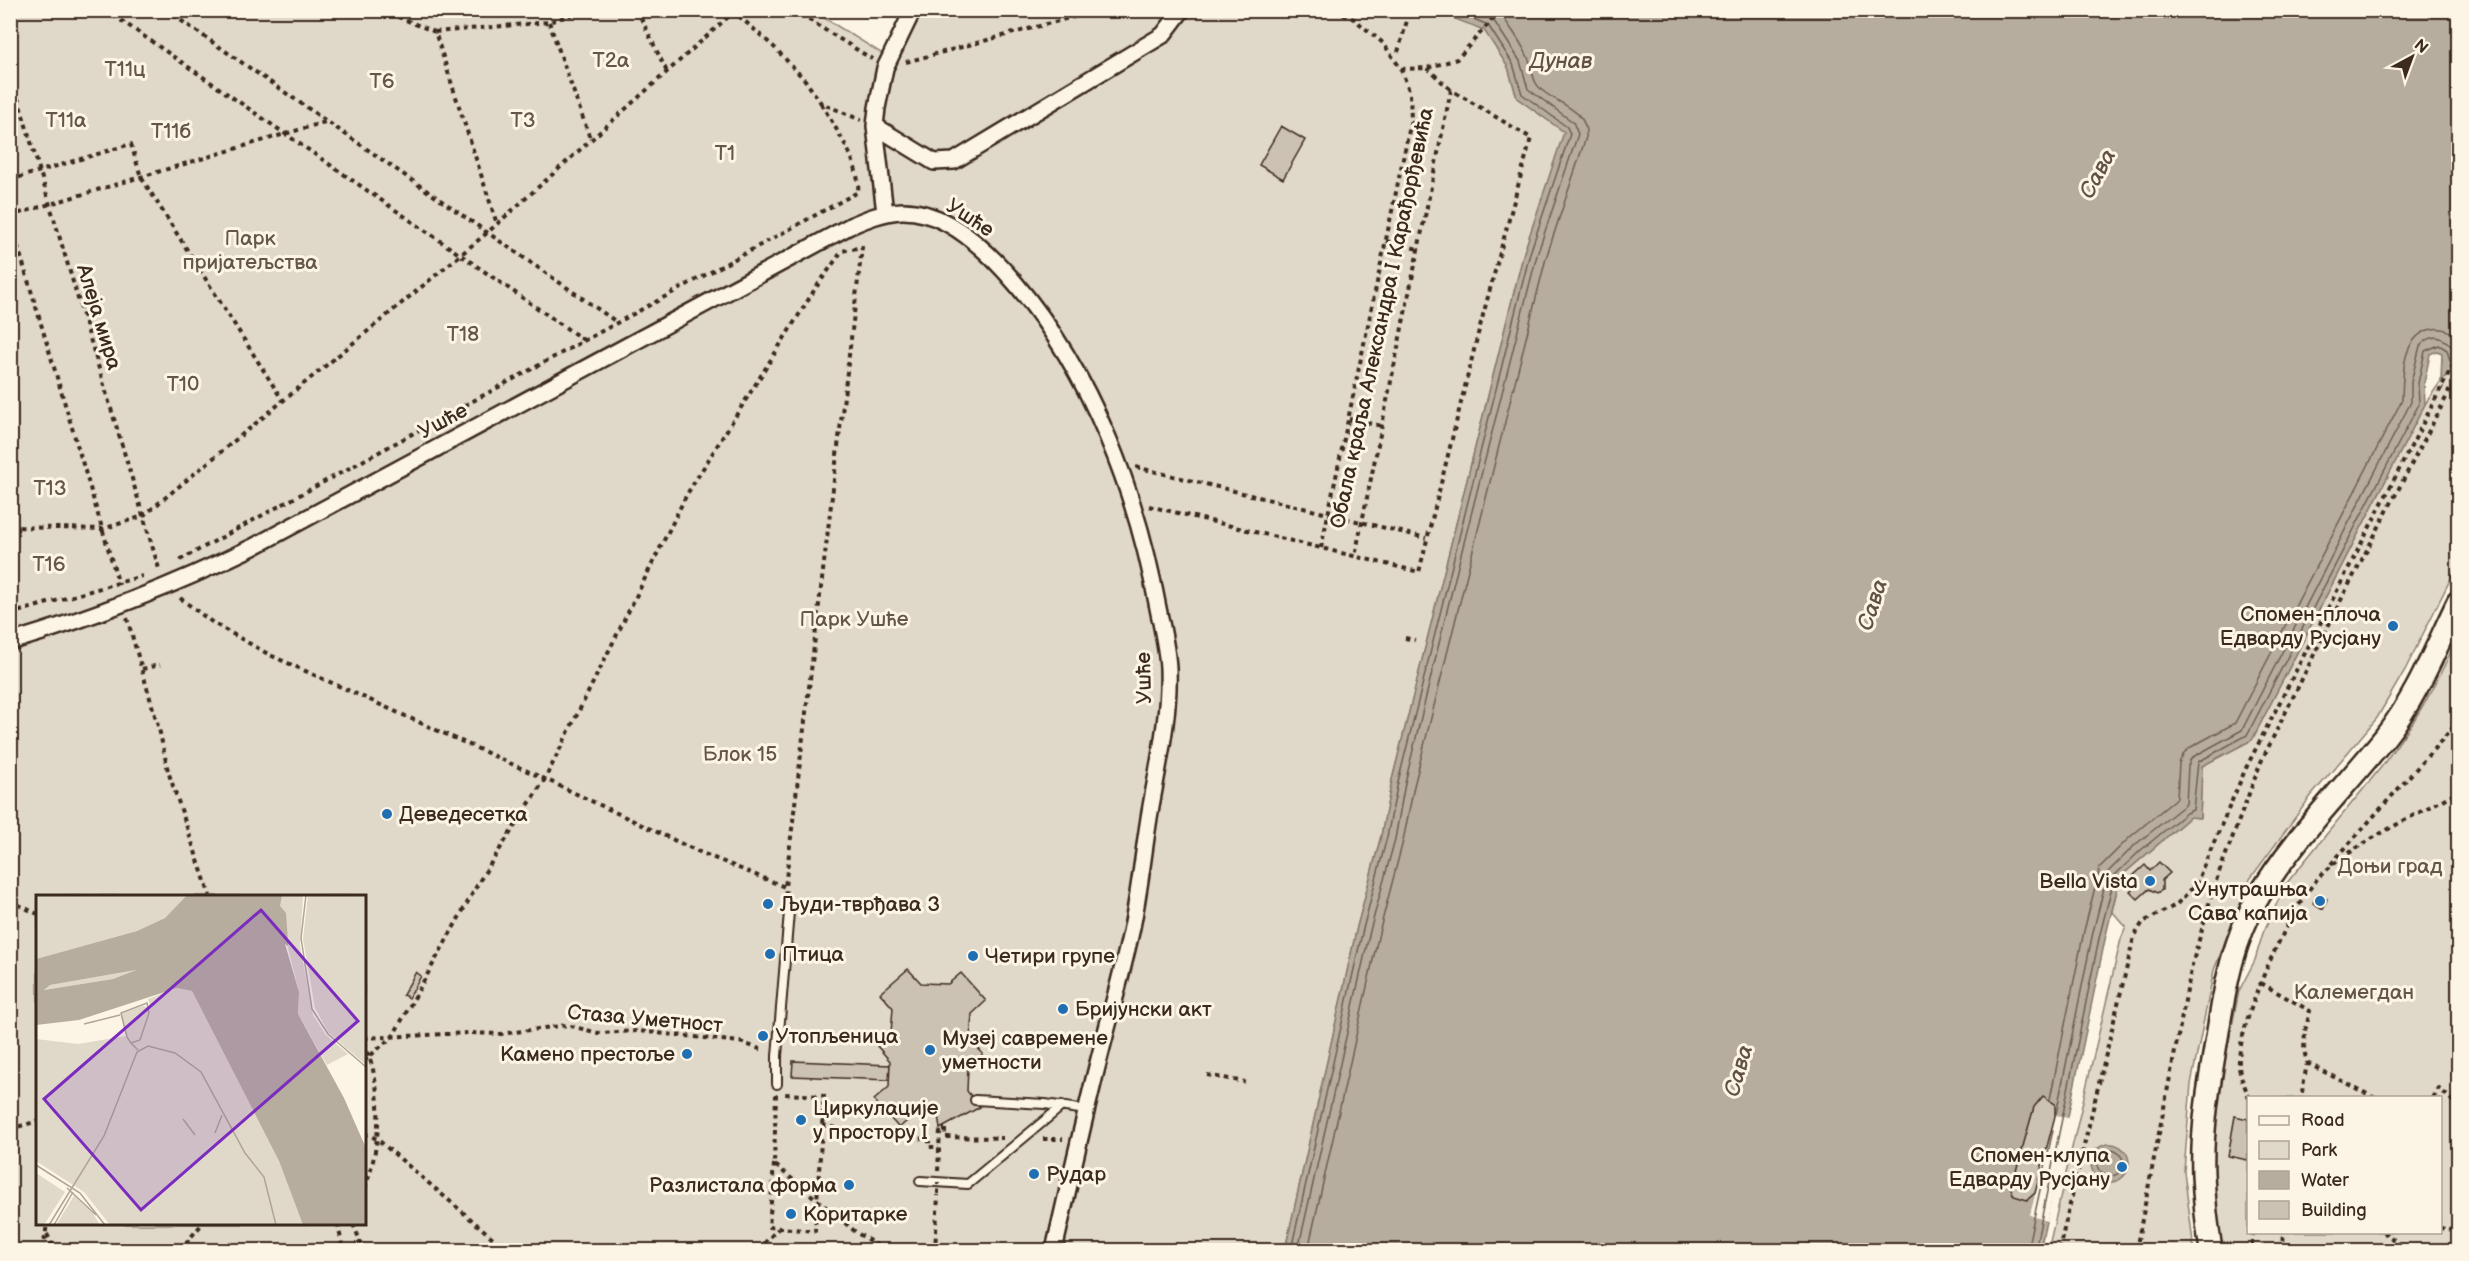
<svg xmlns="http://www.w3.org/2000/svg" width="2469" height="1261" font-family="'Balsamiq Sans',sans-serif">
	<rect width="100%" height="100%" fill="#fcf5e5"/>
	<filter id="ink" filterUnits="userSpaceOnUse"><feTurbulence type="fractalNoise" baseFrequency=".0167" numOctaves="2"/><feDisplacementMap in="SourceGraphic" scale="12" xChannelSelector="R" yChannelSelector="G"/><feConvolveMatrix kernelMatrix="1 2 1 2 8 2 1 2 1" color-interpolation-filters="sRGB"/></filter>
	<g filter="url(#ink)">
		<path fill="#e0d8c8" stroke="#8e8173" stroke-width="1.5" fill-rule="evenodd" d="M 910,10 L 1200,10 L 1204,13 L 1206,10 L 1435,10 L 1484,29 L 1508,67 L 1517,98 L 1565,132 L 1524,252 L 1392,780 L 1381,836 L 1357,927 L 1285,1250 L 11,1250 L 10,11 L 813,11 L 889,58 ZM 38,896 L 364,896 L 364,1224 L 38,1224 Z
			M 2458,364 L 2458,564 L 2405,670 L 2377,718 L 2311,796 L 2250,879 L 2214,970 L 2191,1084 L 2184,1171 L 2194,1250 L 2048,1250 L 2121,939 L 2126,927 L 2112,911 L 2120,877 L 2190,817 L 2200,818 L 2202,766 L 2252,740 L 2425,404 L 2441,381 Z
			M 2458,637 L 2458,1250 L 2219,1250 L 2213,1204 L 2214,1135 L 2225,1061 L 2239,991 L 2255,960 L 2263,933 L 2286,884 L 2382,766 L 2413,722 L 2434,687 ZM 2248,1098 L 2440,1098 L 2440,1232 L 2248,1232 Z"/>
		<path fill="#b7ad9e" stroke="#85796b" stroke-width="1.5" d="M 1435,11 L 2458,11 L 2458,364 L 2441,381 L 2442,353 L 2437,351 L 2430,354 L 2424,384 L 2425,404 L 2252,740 L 2202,766 L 2200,818 L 2190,817 L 2120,877 L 2106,935 L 2040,1250 L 1285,1250 L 1357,927 L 1381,836 L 1392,780 L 1524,252 L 1564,132 L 1517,98 L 1508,67 L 1484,30 Z
			M2091 1163a19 19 0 1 1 38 0a19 19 0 1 1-38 0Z"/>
		<path fill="#fcf5e5" d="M 2055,1116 L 2069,1118 L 2047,1221 L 2030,1215 Z"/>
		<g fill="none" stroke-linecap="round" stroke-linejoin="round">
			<path stroke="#6d5e51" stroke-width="1.5" d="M 2050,1099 L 2084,931 L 2100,867 L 2130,837 L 2177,798 L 2179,763 L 2184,753 L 2191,747 L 2235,723 L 2402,400 C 2403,376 2401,340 2428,330 C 2439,326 2450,330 2458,338
				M 2056,1114 L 2093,932 L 2108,872 L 2136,844 L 2186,804 L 2188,766 L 2191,758 L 2242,730 L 2411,402 L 2411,382 L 2420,346 C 2437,329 2446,340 2458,353
				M2097 1163a13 13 0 1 1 26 0a13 13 0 1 1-26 0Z
				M 1291,1250 L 1363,929 L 1387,837 L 1398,782 L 1530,253 L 1570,134 L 1567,127 L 1522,94 L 1513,64 L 1488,25 L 1452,10
				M 1298,1250 L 1370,931 L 1395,839 L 1405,783 L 1453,586 L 1537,255 L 1578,134 L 1573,122 L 1528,89 L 1520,61 L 1494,21 L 1473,10
				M 1308,1250 L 1379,933 L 1403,841 L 1414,786 L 1546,258 L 1586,137 C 1589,105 1547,103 1536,83 C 1532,76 1532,67 1529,60 C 1524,47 1506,19 1496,10
				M 2027,1250 L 2053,1130
				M 2035,1250 L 2100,934 L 2115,875 L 2141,850 L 2186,813 L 2193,810 L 2198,762 L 2247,735 L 2419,404 L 2418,383 L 2425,351 L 2439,345 L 2447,350 L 2450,361 L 2458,360"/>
		</g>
		<path fill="#ccc2b3" stroke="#3b2a1e" stroke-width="1.5" d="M 1281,126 L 1305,140 L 1283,179 L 1259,165 Z
			M 2159,862 L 2170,873 L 2162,880 L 2162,890 L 2157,893 L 2149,889 L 2138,899 L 2130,891 L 2140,882 L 2133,876 L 2145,865 L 2150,871 Z
			M 2286,884 L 2293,888 L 2292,893 L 2284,889 Z
			M 2317,894 L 2327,899 L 2323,909 L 2313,903 Z
			M 908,969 L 921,983 L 948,984 L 961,973 L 986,1001 L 972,1014 L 970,1039 L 983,1054 L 968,1067 L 967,1091 L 980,1107 L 940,1129 L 938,1115 L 915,1114 L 899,1128 L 874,1100 L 889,1087 L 890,1061 L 877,1046 L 891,1033 L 893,1008 L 880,993 Z
			M 416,972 L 421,976 L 409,998 L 403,995 Z
			M 793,1061 L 890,1065 L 889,1080 L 792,1076 Z
			M 2043,1096 L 2055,1104 L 2055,1116 L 2035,1193 L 2027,1200 L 2014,1196 L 2011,1189 L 2034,1107 Z
			M 2235,1116 L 2248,1119 L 2248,1160 L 2228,1156 Z"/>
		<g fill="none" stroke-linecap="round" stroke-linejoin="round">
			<g stroke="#3b2a1e" stroke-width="12">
				<path id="service" d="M 777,1084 L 777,1056 L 789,912
					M 975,1100 L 1045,1104 L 1086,1110
					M 920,1181 L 968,1184 L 1062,1106"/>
			</g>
			<g stroke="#3b2a1e" stroke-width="20">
				<path id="minor" d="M 875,126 L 934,162 L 954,161 L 1163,35 L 1182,10
					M 885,213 L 875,126 L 877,108 L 885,68 L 913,10
					M 10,642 C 94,617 175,585 253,547 L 850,226 C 866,219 883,212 902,211 C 947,210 989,252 1016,284 C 1092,374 1137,494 1158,608 C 1162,628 1167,648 1168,668 C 1170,718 1157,769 1149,818 C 1143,856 1139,895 1131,932 C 1120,982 1106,1030 1094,1079 C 1080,1136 1067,1193 1054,1250"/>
			</g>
			<g stroke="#3b2a1e" stroke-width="26">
				<path id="secondary" d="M 2211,1250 C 2207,1225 2204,1199 2203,1174 C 2201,1125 2211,1074 2219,1025 C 2226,982 2234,940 2256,901 C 2291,840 2342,791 2385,737 C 2417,697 2436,647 2458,602"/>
			</g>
			<path stroke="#3b2a1e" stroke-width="4" stroke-dasharray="4.5 4.5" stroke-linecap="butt" d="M 106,10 L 585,341
				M 166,10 L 618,323
				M 381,10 L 435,32 L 497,224
				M 637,10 L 667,72
				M 732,10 L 773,46 L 805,80 L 821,103 L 861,120
				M 793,10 L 872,59
				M 549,22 L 591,141
				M 435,32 L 549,22 L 586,10
				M 1398,52 L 1410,10
				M 906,62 L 1099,10
				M 1427,68 L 1451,90
				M 1401,69 L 1427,68 L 1457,59 L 1501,10
				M 10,72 L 160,572
				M 10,180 L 131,144 L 141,177 L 283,401
				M 10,216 L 325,122
				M 10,220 L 119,585
				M 1386,241 L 1418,249
				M 1349,419 L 1382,426
				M 1136,467 L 1426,538
				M 1149,506 L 1419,572 L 1479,330 L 1531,138 L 1451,90 L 1355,556
				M 10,527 L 103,529 L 143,516 L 487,233 L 736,10
				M 1321,548 L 1411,121 L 1410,93 L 1401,69 L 1383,43 L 1354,19 L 1332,10
				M 180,560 L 858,192 C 861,162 835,129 821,103
				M 180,598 L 213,623 L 270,655 L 545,779 L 697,851 L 785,887 L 787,901
				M 10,614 L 142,576
				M 127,618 L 160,733 L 168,771 L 210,896
				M 1405,638 L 1415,640
				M 142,669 L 160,665
				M 2331,864 L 2458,722
				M 10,901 L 38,914
				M 2261,983 L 2310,1011 L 2305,1032 L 2304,1050 L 2307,1063 L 2301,1098
				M 364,1038 L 468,1033 L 501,1034 L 567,1025 L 598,1033 L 639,1031 L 740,1042 L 765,1051
				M 364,1043 C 384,1089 382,1144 364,1190
				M 364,1061 L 393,1036 L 480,880 L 545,779 L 687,494 L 815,289 L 842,251 L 862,247 L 785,887
				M 2307,1063 L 2375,1098
				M 1207,1075 L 1245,1082
				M 776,1094 L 774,1164 L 857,1233 L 884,1250
				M 2249,1098 C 2246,1088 2240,1077 2239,1067 C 2236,1024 2291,905 2321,875 C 2355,843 2417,815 2458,791
				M 2433,1098 L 2439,1088 L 2458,1106
				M 822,1125 L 867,1135 L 929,1139 L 929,1147 L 939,1147
				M 10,1129 L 38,1121
				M 945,1129 L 945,1137 L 1003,1138
				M 364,1133 L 377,1139 L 507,1250
				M 1043,1139 L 1063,1139
				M 774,1164 L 769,1227 L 815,1231 L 824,1096 L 783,1094
				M 938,1171 L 940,1129 L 945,1129
				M 338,1224 L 343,1250
				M 353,1224 L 364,1250
				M 2440,1228 L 2454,1230 L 2454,1250
				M 2252,1232 L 2252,1250
				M 2383,1232 L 2409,1250
				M 47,1234 L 55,1250
				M 43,1250 L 47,1224
				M 180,1250 L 202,1224
				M 207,1250 L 220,1248 L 233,1250
				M 758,1250 L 778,1229
				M 935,1250 L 938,1195
				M 2059,1250 L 2134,937 L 2143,922 L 2176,905 L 2196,884 L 2246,768 L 2458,355
				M 2136,1250 L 2192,965 L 2214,886 L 2261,762 L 2343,596 L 2449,392 L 2442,388
				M 2282,1250 L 2283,1232"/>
			<use href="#service" stroke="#fcf5e5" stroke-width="8"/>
			<use href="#minor" stroke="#fcf5e5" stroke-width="15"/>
			<use href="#secondary" stroke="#fcf5e5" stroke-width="21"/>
			<path stroke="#3b2a1e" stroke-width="4" stroke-dasharray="4.5 4.5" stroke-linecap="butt" d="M 938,1194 L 938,1182"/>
		</g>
	</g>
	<g fill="#1f6fb2" stroke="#fcf5e5" stroke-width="2">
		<circle cx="2393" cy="626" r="6"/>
		<circle cx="387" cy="814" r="6"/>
		<circle cx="2150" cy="881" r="6"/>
		<circle cx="2320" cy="901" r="6"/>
		<circle cx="768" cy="904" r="6"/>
		<circle cx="770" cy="954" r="6"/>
		<circle cx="973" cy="956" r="6"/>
		<circle cx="1063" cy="1009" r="6"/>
		<circle cx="763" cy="1036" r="6"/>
		<circle cx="930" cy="1050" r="6"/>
		<circle cx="687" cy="1054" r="6"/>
		<circle cx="801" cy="1120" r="6"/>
		<circle cx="2122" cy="1167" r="6"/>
		<circle cx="1034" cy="1174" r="6"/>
		<circle cx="849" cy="1185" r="6"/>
		<circle cx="791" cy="1214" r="6"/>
	</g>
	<g text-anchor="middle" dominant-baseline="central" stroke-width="6" stroke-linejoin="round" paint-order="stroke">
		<g font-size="21" fill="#645648" stroke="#fcf5e5">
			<text x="611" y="60">Т2а</text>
			<text x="125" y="69">Т11ц</text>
			<text x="382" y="81">Т6</text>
			<text x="66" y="120">Т11а</text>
			<text x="523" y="120">Т3</text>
			<text x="171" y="131">Т11б</text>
			<text x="725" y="153">Т1</text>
			<text x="250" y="238">Парк<tspan x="250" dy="24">пријатељства</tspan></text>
			<text x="463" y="334">Т18</text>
			<text x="183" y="384">Т10</text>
			<text x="50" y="488">Т13</text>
			<text x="49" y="564">Т16</text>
			<text x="854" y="619">Парк Ушће</text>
			<text x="740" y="754">Блок 15</text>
			<text x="2390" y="866">Доњи град</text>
			<text x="2354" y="992">Калемегдан</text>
		</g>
		<g font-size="21" fill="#3b2a1e" stroke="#fcf5e5">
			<text transform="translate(970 218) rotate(33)">Ушће</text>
			<text transform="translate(99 317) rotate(73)">Алеја мира</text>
			<text transform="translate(1382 318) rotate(-78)">Обала краља Александра I Карађорђевића</text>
			<text transform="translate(443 421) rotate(-28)">Ушће</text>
			<text transform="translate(1144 678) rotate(-91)">Ушће</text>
			<text transform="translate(645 1019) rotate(5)">Стаза Уметност</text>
		</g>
		<g font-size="21" fill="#3b2a1e" stroke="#fcf5e5" text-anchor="start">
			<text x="2381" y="614" text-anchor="end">Спомен-плоча<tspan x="2381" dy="24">Едварду Русјану</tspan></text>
			<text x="399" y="814">Деведесетка</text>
			<text x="2138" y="881" text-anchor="end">Bella Vista</text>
			<text x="2308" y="889" text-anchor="end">Унутрашња<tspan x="2308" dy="24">Сава капија</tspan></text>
			<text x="780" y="904">Људи-тврђава 3</text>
			<text x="782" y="954">Птица</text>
			<text x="985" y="956">Четири групе</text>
			<text x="1075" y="1009">Бријунски акт</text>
			<text x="775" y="1036">Утопљеница</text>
			<text x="942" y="1038">Музеј савремене<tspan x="942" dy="24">уметности</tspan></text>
			<text x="675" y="1054" text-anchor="end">Камено престоље</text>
			<text x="813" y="1108">Циркулације<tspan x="813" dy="24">у простору I</tspan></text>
			<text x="2110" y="1155" text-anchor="end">Спомен-клупа<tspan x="2110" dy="24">Едварду Русјану</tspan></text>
			<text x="1046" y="1174">Рудар</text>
			<text x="837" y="1185" text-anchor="end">Разлистала форма</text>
			<text x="803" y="1214">Коритарке</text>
		</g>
		<g font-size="22" font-style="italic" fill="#605144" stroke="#fcf5e5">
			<text x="1561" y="61">Дунав</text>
			<text transform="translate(2098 174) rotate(-62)">Сава</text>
			<text transform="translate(1873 605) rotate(-72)">Сава</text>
			<text transform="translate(1739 1071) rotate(-74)">Сава</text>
		</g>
	</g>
	<g transform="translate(36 895)">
		<rect width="330" height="330" fill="#fcf5e5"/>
		<path d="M 0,0 L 151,0 L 129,23 L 101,36 L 0,64 ZM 246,0 L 267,0 L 264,51 L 277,120 L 290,140 L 312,159 L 291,170 L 262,119 L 263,97 L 250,45 L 250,18 L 243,11 ZM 272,0 L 330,0 L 330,170 L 292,137 L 279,113 L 267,44 ZM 100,75 L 77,84 L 8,95 L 14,90 ZM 141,93 L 156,96 L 243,266 L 267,330 L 74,330 L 48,297 L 0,266 L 0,144 L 42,149 L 90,141 L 84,119 L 107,111 L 115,113 L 112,104 ZM 0,278 L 29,297 L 8,330 L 0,330 ZM 38,301 L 56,317 L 64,330 L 20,330 Z" fill="#e0d8c8"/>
		<path d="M 151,0 L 246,0 L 244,11 L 250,18 L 252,47 L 252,51 L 249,49 L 263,97 L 262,119 L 308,203 L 330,253 L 330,330 L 267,330 L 243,266 L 156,96 L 141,93 L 43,125 L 0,130 L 0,64 L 101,36 L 129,23 ZM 100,75 L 77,84 L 8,95 L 14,90 Z" fill="#b7ad9e" fill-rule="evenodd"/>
		<path fill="none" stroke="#afa495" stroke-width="1.5" d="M 270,0 L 265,43 L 276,114 L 292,139 L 330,172M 48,129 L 84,120M 95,148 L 104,145 L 113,118 L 111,108 L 85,118 L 91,142 L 95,148 L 102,155M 147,224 L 159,240M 179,238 L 186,220M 0,270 L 44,298 L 69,330M 31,293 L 60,320M 13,330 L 68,241 L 101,157 L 112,151 L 139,158 L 165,177 L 209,258 L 228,282 L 240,330M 18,330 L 37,297"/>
		<path fill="#7b2cbf" fill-opacity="0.15" stroke="#7b2cbf" stroke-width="3" d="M 225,15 L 322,126 L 105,315 L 8,204 Z"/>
		<rect width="330" height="330" fill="none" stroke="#3b2a1e" stroke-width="3"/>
	</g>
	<rect width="2469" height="1261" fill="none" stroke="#fcf5e5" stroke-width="36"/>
	<rect x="18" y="18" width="2433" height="1225" fill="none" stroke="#3b2a1e" stroke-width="2" filter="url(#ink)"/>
	<rect x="2247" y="1096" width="195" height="138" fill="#fcf5e5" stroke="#afa495" stroke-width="1.5"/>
	<rect x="2259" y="1116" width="30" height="9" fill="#fcf5e5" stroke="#afa495" stroke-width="1.5"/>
	<text x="2301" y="1126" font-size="18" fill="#3b2a1e">Road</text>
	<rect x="2259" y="1141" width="30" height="18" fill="#e0d8c8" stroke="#afa495" stroke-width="1.5"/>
	<text x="2301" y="1156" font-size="18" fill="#3b2a1e">Park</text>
	<rect x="2259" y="1171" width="30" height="18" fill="#b7ad9e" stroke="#afa495" stroke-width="1.5"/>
	<text x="2301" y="1186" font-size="18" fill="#3b2a1e">Water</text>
	<rect x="2259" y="1201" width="30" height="18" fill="#ccc2b3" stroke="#afa495" stroke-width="1.5"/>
	<text x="2301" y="1216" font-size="18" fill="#3b2a1e">Building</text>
	<g transform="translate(2412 57) rotate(41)" stroke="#fcf5e5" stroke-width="4.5" paint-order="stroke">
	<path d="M0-4.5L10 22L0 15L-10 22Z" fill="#3b2a1e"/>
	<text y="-9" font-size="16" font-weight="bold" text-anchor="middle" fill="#3b2a1e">N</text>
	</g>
</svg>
